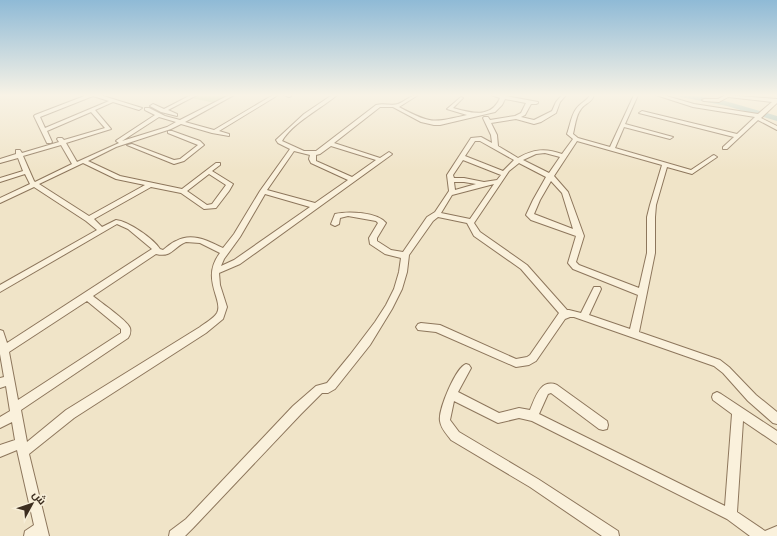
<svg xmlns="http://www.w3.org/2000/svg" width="777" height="536" font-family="'Roboto Serif',Cairo,serif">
	<rect width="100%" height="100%" fill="#f0e4c8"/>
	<path fill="#c9cf9b" d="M 177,95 L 233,95 L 215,103 Z"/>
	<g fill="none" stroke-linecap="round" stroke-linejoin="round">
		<path fill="#a9c4bc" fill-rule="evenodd" d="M 677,95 C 711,94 745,107 777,116 L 777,121 L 727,106 L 681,97 Z"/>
		<g stroke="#8d765c" stroke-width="2">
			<path id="minor" d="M 87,95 L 100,95 L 142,108 L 139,110 L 113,102 L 95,110 L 111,129 L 66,143 L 77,162 L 119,143 L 116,141 L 117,140 L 155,115 L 145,110 L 145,108 L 149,108 L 165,116 L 180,120 L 229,95 L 234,95 L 185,122 L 214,130 L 273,95 L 278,95 L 219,131 L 229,134 L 229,136 L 212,133 L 181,124 L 171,129 L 116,147 L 88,161 L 120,176 L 182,189 L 216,163 L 220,163 L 220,165 L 212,171 L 233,184 L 229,191 L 216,208 L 204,209 L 181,193 L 151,187 L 94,219 L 102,227 L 116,220 C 128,221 154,239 160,249 L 163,250 C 167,247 171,243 176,241 C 192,232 208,241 223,248 L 234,234 L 260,191 L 290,149 L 278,143 L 276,140 L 277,139 L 304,114 L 332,95 L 337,95 C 322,108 292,123 282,141 L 304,151 L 316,151 L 376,105 C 383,103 392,106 398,104 C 406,101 410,95 418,95 L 399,107 C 431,124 432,123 467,115 L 447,109 L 461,97 L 463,98 L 453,108 C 471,113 491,119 500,98 L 491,95 L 506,95 L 506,96 L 538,102 L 538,103 L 536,104 L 531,104 L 525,115 L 521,117 L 534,120 L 552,111 L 556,102 L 562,95 L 566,95 L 560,102 L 556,113 L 541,122 L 534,124 L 516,119 L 491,123 L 497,135 L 498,146 L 518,158 C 533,149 546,148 562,154 L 573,139 L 567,134 C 570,126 571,116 576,109 C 580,103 587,101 590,95 L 594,95 C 591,104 586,102 581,109 C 576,115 575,126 573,134 L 578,138 L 610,147 L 634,95 L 638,95 L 625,124 L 673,137 L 670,139 L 624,127 L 615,148 L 691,170 L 712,156 L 714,155 L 717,157 L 692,174 L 667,167 L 656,205 L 655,217 L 655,253 L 639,332 L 720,360 L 729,367 L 756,395 L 777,412 L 777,424 L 773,423 L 748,401 L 723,373 L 714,366 L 574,317 L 570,317 L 565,319 L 536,361 L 529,365 L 516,367 L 436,332 L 418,330 L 416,327 L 418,324 L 421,323 L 440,325 L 516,359 L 527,357 L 530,355 L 559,313 L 521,269 L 474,236 L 467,223 L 438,217 L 433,221 L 409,255 L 407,272 L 402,289 L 392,309 L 370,345 L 335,389 L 328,393 L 322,393 L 301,414 L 194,527 L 185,536 L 169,536 L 170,531 L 186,519 L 293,406 L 316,386 L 327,383 L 350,355 L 375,322 L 386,305 L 394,289 L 399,272 L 401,258 L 385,254 L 370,244 L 369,238 L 378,223 L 376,221 L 348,216 L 340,218 L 339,224 L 335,226 L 331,224 L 335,214 C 348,211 377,212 386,223 L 377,238 L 377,241 L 391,250 L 403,252 L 427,217 L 435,212 L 449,191 L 447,175 L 471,138 L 481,137 L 492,143 L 491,135 L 483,118 L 484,117 L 488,117 L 490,120 L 515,116 L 521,113 L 526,103 L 505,99 L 502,105 L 495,112 L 440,125 L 434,125 L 421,122 L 393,107 L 380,107 L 334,143 L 380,158 L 389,152 L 392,154 L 391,155 L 240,264 L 219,273 L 220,285 L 227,307 L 223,319 L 206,333 L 74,418 L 29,454 L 49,536 L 24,536 L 25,531 L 34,525 L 17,450 L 0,457 L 0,445 L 15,440 L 12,422 L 0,428 L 0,417 L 10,411 L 6,386 L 0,388 L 0,378 L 4,377 L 0,354 L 0,330 L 3,331 L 7,343 L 152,249 L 128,229 L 117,224 L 0,292 L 0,285 L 97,230 L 86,221 L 34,187 L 0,203 L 0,198 L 30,184 L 25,174 L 0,182 L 0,178 L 23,171 L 18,158 L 0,163 L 0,159 L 16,154 L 16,150 L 20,150 L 22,153 L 59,142 L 57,139 L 58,138 L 62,138 L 64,140 L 105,128 L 91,112 L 47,131 L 52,142 L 51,143 L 47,143 L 34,116 L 35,115 ZM 93,96 L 109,101 L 45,128 L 40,117 ZM 159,117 L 176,122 L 167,127 L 122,141 ZM 475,141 L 480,141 L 514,160 L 503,171 L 465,156 ZM 577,141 L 662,165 L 650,205 L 647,217 L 647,253 L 639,288 L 579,265 L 576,262 L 584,236 L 568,192 L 554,176 ZM 61,145 L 72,164 L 35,182 L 34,181 L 23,156 ZM 331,146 L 376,160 L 352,177 L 316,161 L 316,155 L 320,154 ZM 294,151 L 310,155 L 309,159 L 311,163 L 348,180 L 315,203 L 267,190 ZM 545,153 L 560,157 L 549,173 L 523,160 L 536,154 ZM 463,160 L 501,175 L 497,180 L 484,182 L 464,178 L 454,178 L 453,175 ZM 83,163 L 116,179 L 145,185 L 89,216 L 39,184 ZM 519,163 L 546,177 L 533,200 L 526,215 L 531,220 L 576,236 L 568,263 L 573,269 L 638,295 L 630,329 L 589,315 L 601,289 L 600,287 L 594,287 L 581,313 L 569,310 L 567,310 L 527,265 L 480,232 L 474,223 L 509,171 ZM 209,174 L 226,185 L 212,204 L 207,205 L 187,191 ZM 551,181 L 562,193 L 573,229 L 534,214 L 540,200 ZM 454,182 L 464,182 L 476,184 L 455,190 ZM 494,184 L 470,219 L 441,213 L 452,195 ZM 265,194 L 310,207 L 234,260 L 221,266 L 224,259 L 240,237 ZM 186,242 L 200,243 L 220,253 C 200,279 224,300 217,313 C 213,319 205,323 200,327 L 66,410 L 27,442 L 21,410 L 128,338 C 130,335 131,332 130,328 C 127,320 101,303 93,296 L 156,254 C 172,258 173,247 186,242 ZM 87,301 L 121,329 L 121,333 L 18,400 L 9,352 Z
				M 191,95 L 197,95 L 168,110 L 177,114 L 177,116 L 161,112 L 150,106 L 153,104 L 164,109 Z
				M 284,95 L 290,95 L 291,96 L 289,97 Z
				M 656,95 L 663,95 L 694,104 L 758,114 L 772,102 L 728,97 L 719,102 L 704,101 L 702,100 L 704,99 L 718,99 L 726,95 L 777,99 L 777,103 L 761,118 L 777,126 L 777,130 L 758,120 L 727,149 L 723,149 L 723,147 L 734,137 L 639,113 L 642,111 L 737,134 L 755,117 L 693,107 Z
				M 168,131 L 172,131 L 200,141 L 204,145 L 184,161 L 174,164 L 127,145 L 132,144 L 174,160 L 180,159 L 198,145 L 168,133 Z
				M 466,364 L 469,365 L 471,368 L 458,392 L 499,413 L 519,408 L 530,410 C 535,399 540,378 557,385 L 607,421 L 608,425 L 607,429 L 603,430 L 599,429 L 551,393 L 548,394 L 539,414 L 725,506 L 732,414 L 713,400 L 712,397 L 713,394 L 717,392 L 721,394 L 777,431 L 777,444 L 743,421 L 737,512 L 765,531 L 777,526 L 777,536 L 750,536 L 727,519 L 532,421 L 519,418 L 498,423 L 454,401 L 450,420 L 459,432 L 538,479 L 618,531 L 619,536 L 602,536 L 530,487 L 451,440 C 447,434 441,429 440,421 C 438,410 456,367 466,364 Z"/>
		</g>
		<use href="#minor" fill="#faf1dc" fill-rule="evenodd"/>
	</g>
	<linearGradient id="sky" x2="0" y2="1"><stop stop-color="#8fbad6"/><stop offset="0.56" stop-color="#f8f3e6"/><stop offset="1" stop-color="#f8f3e6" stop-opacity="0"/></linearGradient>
	<rect width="777" height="170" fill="url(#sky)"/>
	<g transform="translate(32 504) rotate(50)" stroke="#f7eed8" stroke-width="3" paint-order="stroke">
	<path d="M0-3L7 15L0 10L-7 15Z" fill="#3d2e20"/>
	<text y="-6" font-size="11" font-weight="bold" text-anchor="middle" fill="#3d2e20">ش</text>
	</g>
</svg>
